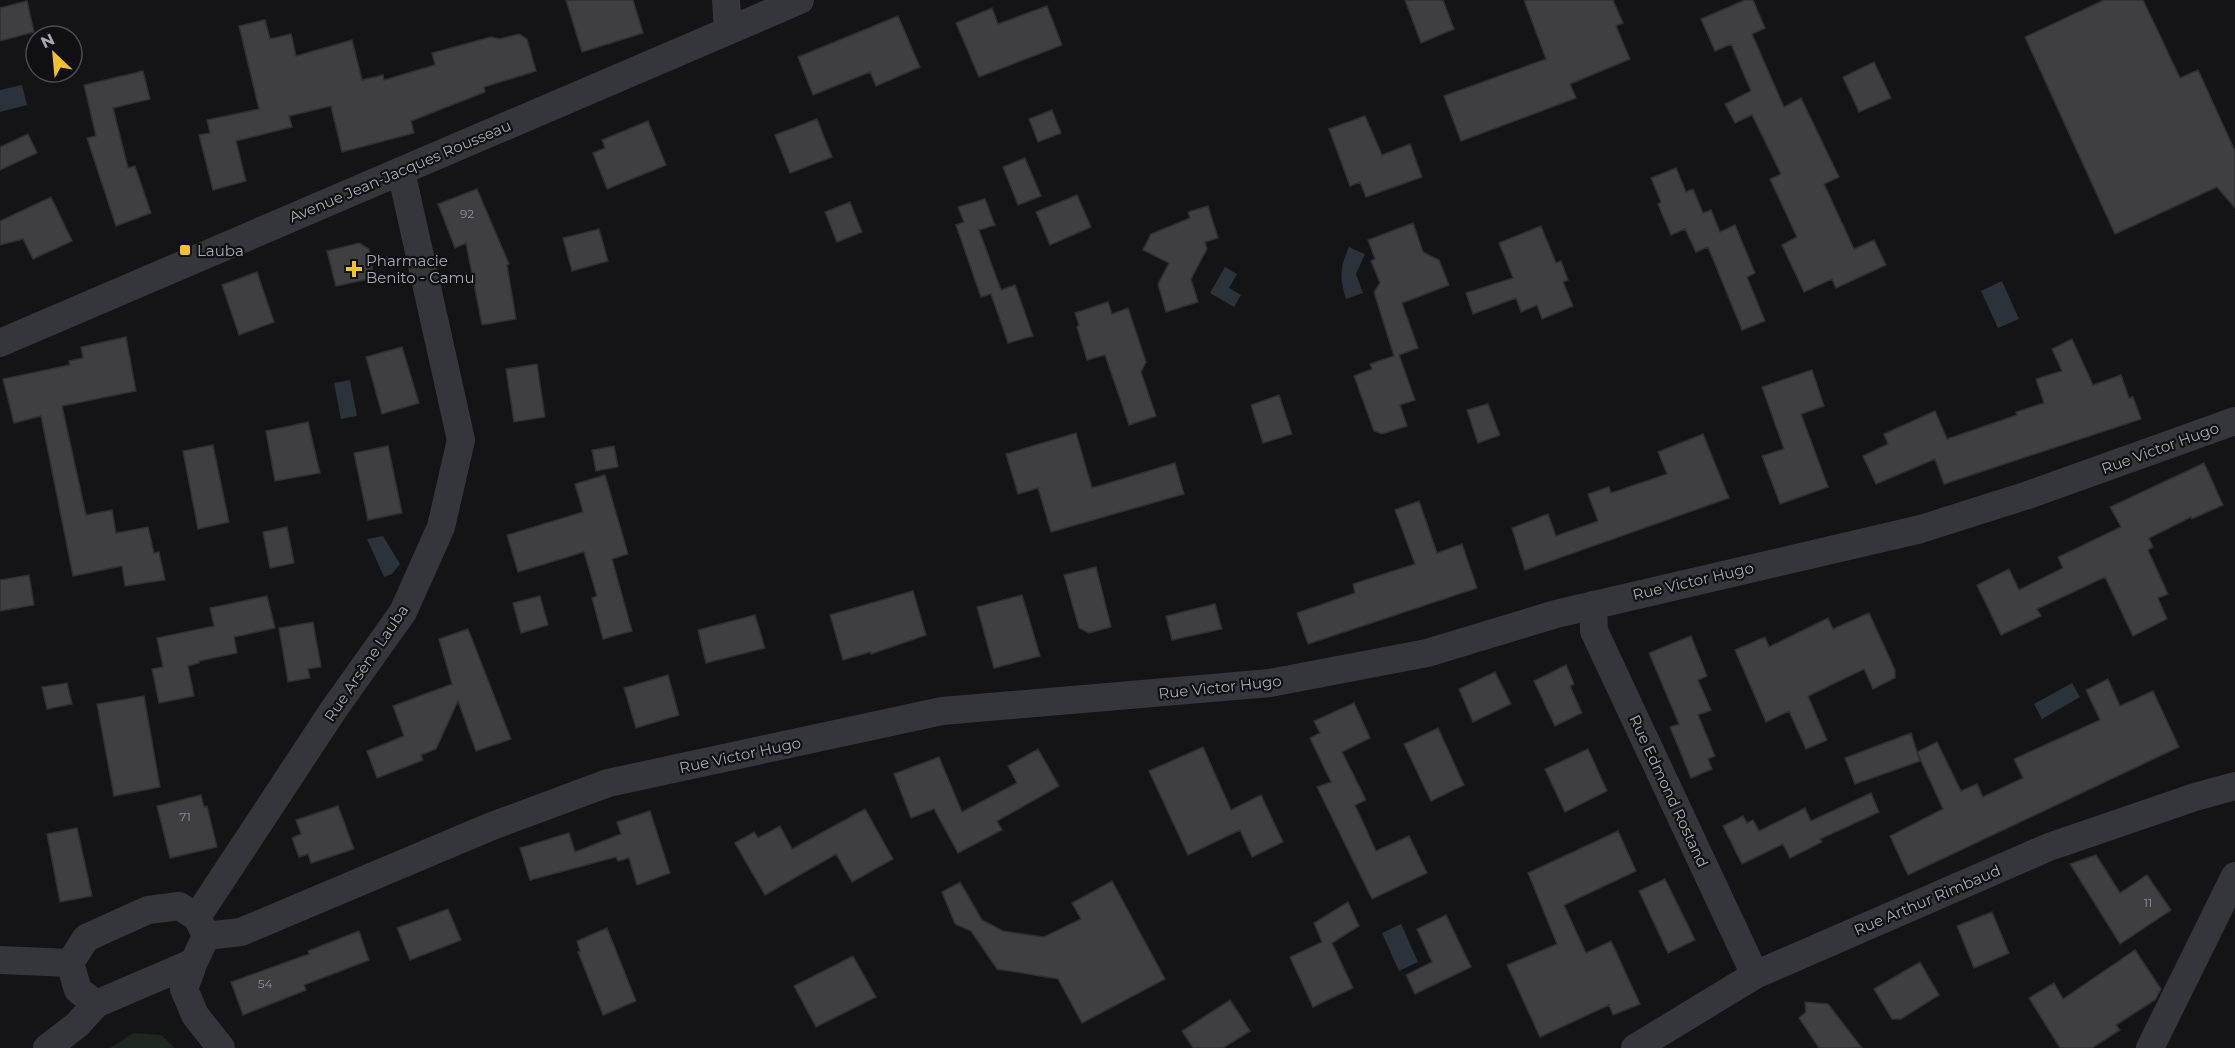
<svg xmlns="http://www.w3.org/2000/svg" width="2235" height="1048" font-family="Montserrat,sans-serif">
	<rect width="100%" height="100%" fill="#141416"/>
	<path fill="#1e2620" d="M 134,1033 L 161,1035 L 175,1048 L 110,1048 Z"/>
	<path fill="#2a323a" d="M 22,85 L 27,105 L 0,112 L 0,90 Z
		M 1349,247 L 1365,254 L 1356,274 L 1363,293 L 1346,299 C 1339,278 1340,267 1349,247 Z
		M 1225,267 L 1237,274 L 1229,288 L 1241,295 L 1234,307 L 1210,293 Z
		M 2002,281 L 2019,319 L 1998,328 L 1981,291 Z
		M 350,380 L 357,416 L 341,419 L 334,383 Z
		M 383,536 L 400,564 L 392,574 L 384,577 L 367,539 Z
		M 2072,683 L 2080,697 L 2042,719 L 2034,704 Z
		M 1401,924 L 1418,962 L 1399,971 L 1382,933 Z"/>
	<path fill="#3f3f43" stroke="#2f2e32" stroke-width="1.5" d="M 566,0 L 633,0 L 643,33 L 582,52 Z
		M 1405,0 L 1443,0 L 1454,29 L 1421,43 Z
		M 1524,0 L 1613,0 L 1623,23 L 1616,26 L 1630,59 L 1570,84 L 1576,98 L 1461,141 L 1444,96 L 1546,59 Z
		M 1745,0 L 1753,0 L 1765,28 L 1752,34 L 1784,107 L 1801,98 L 1839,177 L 1824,184 L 1854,249 L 1874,240 L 1886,265 L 1836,288 L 1832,279 L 1804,292 L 1782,245 L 1797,237 L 1770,179 L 1781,174 L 1752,115 L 1735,123 L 1725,104 L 1751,91 L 1731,44 L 1715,51 L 1701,19 Z
		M 2104,0 L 2143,0 L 2180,78 L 2198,70 L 2235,151 L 2235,208 L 2217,187 L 2115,234 L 2025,37 Z
		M 27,1 L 34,32 L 0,41 L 0,8 Z
		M 1047,6 L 1062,45 L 979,77 L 956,23 L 992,8 L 998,24 Z
		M 898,16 L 920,67 L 876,86 L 870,72 L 813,95 L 798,57 Z
		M 265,20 L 270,39 L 291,34 L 296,56 L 352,40 L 362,80 L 383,75 L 384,80 L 435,65 L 432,53 L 491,37 L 500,39 L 519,34 L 527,39 L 536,71 L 484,87 L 485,92 L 411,121 L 414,133 L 342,152 L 331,106 L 289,116 L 292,127 L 236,141 L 246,181 L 213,190 L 199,135 L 210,133 L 207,120 L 259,109 L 239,26 Z
		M 1874,62 L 1891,98 L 1859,112 L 1843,77 Z
		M 143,71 L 150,99 L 113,108 L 128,168 L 135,166 L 151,213 L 116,226 L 87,138 L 96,136 L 84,85 Z
		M 1052,110 L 1061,133 L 1038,142 L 1029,119 Z
		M 1365,116 L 1382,155 L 1410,144 L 1422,177 L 1366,197 L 1360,182 L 1350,186 L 1329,129 Z
		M 817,119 L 832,157 L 790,173 L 775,135 Z
		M 648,121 L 666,165 L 607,189 L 593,153 L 605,148 L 602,140 Z
		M 28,134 L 37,153 L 0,170 L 0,147 Z
		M 1025,158 L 1041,196 L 1018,205 L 1003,167 Z
		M 1676,168 L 1686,192 L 1693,189 L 1703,213 L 1711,210 L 1720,232 L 1735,225 L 1755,273 L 1747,277 L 1765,321 L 1742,330 L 1708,247 L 1696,252 L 1685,229 L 1671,235 L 1658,204 L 1661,202 L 1651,178 Z
		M 477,189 L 509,264 L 507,265 L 516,319 L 482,325 L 466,243 L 455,248 L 438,204 Z
		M 1077,195 L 1091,227 L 1050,245 L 1036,212 Z
		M 51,197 L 72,241 L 33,259 L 23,239 L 0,245 L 0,221 Z
		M 985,199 L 995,225 L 979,230 L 1001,290 L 1015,285 L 1033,336 L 1008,343 L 991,294 L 981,297 L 956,225 L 964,222 L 958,207 Z
		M 850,202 L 862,232 L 837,242 L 825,212 Z
		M 1208,206 L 1218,238 L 1205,242 L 1207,249 L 1191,279 L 1198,302 L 1166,312 L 1158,284 L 1169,263 L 1143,250 L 1151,234 L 1190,218 L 1188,212 Z
		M 1413,223 L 1423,252 L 1439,260 L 1449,285 L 1402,303 L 1418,348 L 1399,355 L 1415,400 L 1400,405 L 1407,426 L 1382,434 L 1374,431 L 1354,376 L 1372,369 L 1370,364 L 1394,356 L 1374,292 L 1380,283 L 1371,261 L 1375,259 L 1368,240 Z
		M 1541,226 L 1556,263 L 1561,261 L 1568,280 L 1563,282 L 1573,306 L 1542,319 L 1537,305 L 1521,312 L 1516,298 L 1473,314 L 1466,293 L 1513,278 L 1499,243 Z
		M 599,229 L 608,261 L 572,271 L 563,238 Z
		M 359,243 L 369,249 L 374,278 L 336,286 L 327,251 Z
		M 257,272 L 274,322 L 239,335 L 222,285 Z
		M 1108,302 L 1112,314 L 1128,308 L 1146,362 L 1141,372 L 1156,416 L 1129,425 L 1105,355 L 1087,360 L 1077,327 L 1079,325 L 1075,313 Z
		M 126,337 L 136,391 L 62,406 L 86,515 L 112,510 L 116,533 L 148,527 L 154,553 L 159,552 L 165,580 L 125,586 L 122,566 L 73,576 L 41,416 L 14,423 L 3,379 L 70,365 L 69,361 L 83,358 L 81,347 Z
		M 2072,339 L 2093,385 L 2121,375 L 2129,398 L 2133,397 L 2141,419 L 1944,484 L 1935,459 L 1876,484 L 1863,456 L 1888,444 L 1884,434 L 1935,411 L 1947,439 L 2017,415 L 2016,412 L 2044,403 L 2036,379 L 2062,371 L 2052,349 Z
		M 402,347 L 419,403 L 382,414 L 366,357 Z
		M 537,364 L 545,417 L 514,422 L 506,369 Z
		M 1812,370 L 1824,406 L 1801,414 L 1828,487 L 1780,504 L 1762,456 L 1784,449 L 1762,387 Z
		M 1279,395 L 1292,434 L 1263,443 L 1251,405 Z
		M 1488,404 L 1500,435 L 1478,443 L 1467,410 Z
		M 308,422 L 320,473 L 275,481 L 266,431 Z
		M 1076,433 L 1092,488 L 1175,463 L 1184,494 L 1051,532 L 1038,488 L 1018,494 L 1006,454 Z
		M 1703,434 L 1729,498 L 1525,570 L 1512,528 L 1548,514 L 1556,536 L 1598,521 L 1588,494 L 1609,487 L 1611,493 L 1667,474 L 1658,452 Z
		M 213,445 L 229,522 L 198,529 L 183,451 Z
		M 388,446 L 402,513 L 368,520 L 354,453 Z
		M 614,446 L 618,467 L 596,471 L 592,450 Z
		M 2204,463 L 2223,505 L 2192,519 L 2191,517 L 2149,538 L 2153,547 L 2148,550 L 2168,594 L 2158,598 L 2167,619 L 2133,636 L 2105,577 L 2037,609 L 2041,616 L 2001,635 L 1977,585 L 2009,569 L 2019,590 L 2063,568 L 2058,557 L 2121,527 L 2110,507 Z
		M 605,475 L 628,554 L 612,559 L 632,631 L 603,639 L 592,598 L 597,596 L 584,552 L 518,572 L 507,535 L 583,512 L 575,484 Z
		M 1419,501 L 1437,553 L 1462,544 L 1477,588 L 1308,644 L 1297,613 L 1355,593 L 1353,584 L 1415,564 L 1395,510 Z
		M 287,527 L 294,563 L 270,568 L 263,532 Z
		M 1096,567 L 1111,627 L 1089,633 L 1079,628 L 1064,575 Z
		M 29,575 L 34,605 L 0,611 L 0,580 Z
		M 913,591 L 926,635 L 871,654 L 870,652 L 843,660 L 830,615 Z
		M 1022,595 L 1040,656 L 994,668 L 977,607 Z
		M 267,596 L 275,628 L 234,637 L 237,653 L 199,661 L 199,663 L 188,666 L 194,696 L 159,703 L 152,669 L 163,667 L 157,638 L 214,626 L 210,608 Z
		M 540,596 L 548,625 L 521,633 L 513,603 Z
		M 1215,604 L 1222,629 L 1172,640 L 1166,616 Z
		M 1869,613 L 1895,670 L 1895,678 L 1873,689 L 1864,669 L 1808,696 L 1827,740 L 1806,749 L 1789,711 L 1766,722 L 1735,650 L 1765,637 L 1769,647 L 1828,618 L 1833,629 Z
		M 755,615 L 765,648 L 706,663 L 698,630 Z
		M 313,622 L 321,667 L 308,669 L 310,678 L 288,682 L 279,628 Z
		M 468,629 L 511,739 L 476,751 L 458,701 L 436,749 L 421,755 L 423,760 L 377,778 L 367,751 L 404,736 L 393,706 L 452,684 L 439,639 Z
		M 1691,636 L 1707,676 L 1698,680 L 1711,710 L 1698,715 L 1715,756 L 1708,759 L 1712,769 L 1691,778 L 1670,727 L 1679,724 L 1649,653 Z
		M 1566,665 L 1574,684 L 1570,686 L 1582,713 L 1555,726 L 1534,681 Z
		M 1495,672 L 1511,704 L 1473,722 L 1459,689 Z
		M 668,675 L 679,715 L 636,728 L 624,688 Z
		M 2108,679 L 2120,706 L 2153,691 L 2179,747 L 1908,875 L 1890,836 L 1943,809 L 1917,752 L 1937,742 L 1961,791 L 1977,784 L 1983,797 L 2023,778 L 2014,759 L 2100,720 L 2086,690 Z
		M 67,683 L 72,704 L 47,709 L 42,687 Z
		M 144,696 L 160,787 L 114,796 L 97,704 Z
		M 1354,703 L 1370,738 L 1342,752 L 1366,800 L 1355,805 L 1376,851 L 1409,836 L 1427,873 L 1372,899 L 1317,787 L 1331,782 L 1310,738 L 1320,733 L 1314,721 Z
		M 1438,728 L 1464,785 L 1431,801 L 1404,744 Z
		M 1911,733 L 1920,761 L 1855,784 L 1845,758 Z
		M 1203,747 L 1231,810 L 1261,795 L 1283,842 L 1252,857 L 1240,830 L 1188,855 L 1149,771 Z
		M 1038,749 L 1059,786 L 997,821 L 1002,830 L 958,853 L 934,809 L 911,818 L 894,774 L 939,757 L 962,812 L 1017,783 L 1008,766 Z
		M 1588,749 L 1607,791 L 1565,812 L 1545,769 Z
		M 1871,793 L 1879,812 L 1820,839 L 1822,842 L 1790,858 L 1783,844 L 1742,864 L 1723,826 L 1743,816 L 1747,823 L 1753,820 L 1759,831 L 1805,808 L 1811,821 Z
		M 201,795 L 204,807 L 207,806 L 217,847 L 170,858 L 157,806 Z
		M 338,806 L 354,849 L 311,863 L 308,854 L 299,857 L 292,838 L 301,834 L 296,820 Z
		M 865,809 L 893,859 L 852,882 L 836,854 L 765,895 L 735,843 L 754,832 L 758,838 L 780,826 L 792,849 Z
		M 650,811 L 670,873 L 637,885 L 629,858 L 618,861 L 616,857 L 530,880 L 520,848 L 569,833 L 575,852 L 621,834 L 617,822 Z
		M 77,828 L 92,896 L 60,902 L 47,834 Z
		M 1618,831 L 1636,871 L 1564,905 L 1586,953 L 1611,941 L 1640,1004 L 1613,1015 L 1609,1005 L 1540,1037 L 1507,965 L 1557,944 L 1528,873 Z
		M 2096,855 L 2120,893 L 2147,875 L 2171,910 L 2120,944 L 2070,864 Z
		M 1665,879 L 1695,940 L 1668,953 L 1639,891 Z
		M 1112,881 L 1165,979 L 1082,1023 L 1058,979 L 997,969 L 971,931 L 955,924 L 942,892 L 960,882 L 982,920 L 1003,931 L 1044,937 L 1081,919 L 1072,903 Z
		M 1348,902 L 1359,926 L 1332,943 L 1353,988 L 1313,1007 L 1290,957 L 1322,942 L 1314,923 Z
		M 448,909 L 461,940 L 410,960 L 397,928 Z
		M 1992,912 L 2009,953 L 1974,968 L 1957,926 Z
		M 1446,915 L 1471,967 L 1415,994 L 1406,975 L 1432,962 L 1417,929 Z
		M 607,928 L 636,1001 L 603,1015 L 578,952 L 580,951 L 577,941 Z
		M 359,931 L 369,960 L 304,985 L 306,990 L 243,1015 L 231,982 L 309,954 L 308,951 Z
		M 2135,950 L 2161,989 L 2155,1000 L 2116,1025 L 2120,1030 L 2092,1048 L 2060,1048 L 2029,998 L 2054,983 L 2063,999 Z
		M 853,956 L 876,997 L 816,1027 L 794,986 Z
		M 1920,962 L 1939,995 L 1901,1019 L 1892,1019 L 1874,989 Z
		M 1230,1000 L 1250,1031 L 1223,1048 L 1193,1048 L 1182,1031 Z
		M 1805,1002 L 1828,1004 L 1862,1048 L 1819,1048 L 1799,1018 L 1806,1012 Z"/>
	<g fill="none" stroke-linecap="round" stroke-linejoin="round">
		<path stroke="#35363b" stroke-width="28" d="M 726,0 L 728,30
			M 0,343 L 800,0
			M 1593,605 L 1594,631 L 1755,975
			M 197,917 L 334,709 L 403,612 L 441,527 L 461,440 L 401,171
			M 206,936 L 241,932 L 492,826 L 608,783 L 942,711 L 1270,683 L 1427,653 L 1556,614 L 1921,529 L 2028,495 L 2235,421
			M 0,960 L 70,963
			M 194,962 L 184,989 L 195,1015 L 221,1048
			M 96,1004 L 78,990 L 70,963 L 86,938 L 148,910 L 179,906 L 197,917 L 205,934
			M 47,1048 L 77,1025 L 96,1004 L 194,962 L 206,936
			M 1635,1048 L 1755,975 L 2049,847 L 2195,797 L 2235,786
			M 2150,1048 L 2235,876"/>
	</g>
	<g fill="#f2c130" stroke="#100f11" stroke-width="2">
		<rect x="179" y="244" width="12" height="12" rx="3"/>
		<path d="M351 260h6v6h6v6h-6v6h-6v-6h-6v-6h6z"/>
	</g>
	<g text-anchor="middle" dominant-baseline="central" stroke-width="4.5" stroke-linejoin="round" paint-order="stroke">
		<g font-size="12" fill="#8c8f99">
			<text x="467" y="213">92</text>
			<text x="185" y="816">71</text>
			<text x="2148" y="902">11</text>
			<text x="265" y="983">54</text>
		</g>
		<g font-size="15" fill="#a6aab6" stroke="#100f11">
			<text transform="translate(400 171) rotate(-23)">Avenue Jean-Jacques Rousseau</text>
			<text transform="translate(2160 448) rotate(-20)">Rue Victor Hugo</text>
			<text transform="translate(1693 581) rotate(-13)">Rue Victor Hugo</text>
			<text transform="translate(366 663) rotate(-56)">Rue Arsène Lauba</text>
			<text transform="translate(1220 687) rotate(-6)">Rue Victor Hugo</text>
			<text transform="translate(740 755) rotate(-12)">Rue Victor Hugo</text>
			<text transform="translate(1669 791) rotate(65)">Rue Edmond Rostand</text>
			<text transform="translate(1927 900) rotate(-23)">Rue Arthur Rimbaud</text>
		</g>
		<g font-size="15" fill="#a6aab6" stroke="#100f11" text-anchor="start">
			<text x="197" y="250">Lauba</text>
			<text x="366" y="260">Pharmacie<tspan x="366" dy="17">Benito - Camu</tspan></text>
		</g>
	</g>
	<g transform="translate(54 54) rotate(334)"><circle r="28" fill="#100f11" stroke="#4c4d53" stroke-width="1.5"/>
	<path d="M0-4.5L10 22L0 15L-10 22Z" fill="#f2c130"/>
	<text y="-9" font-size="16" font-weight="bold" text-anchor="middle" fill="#a6aab6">N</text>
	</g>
</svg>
